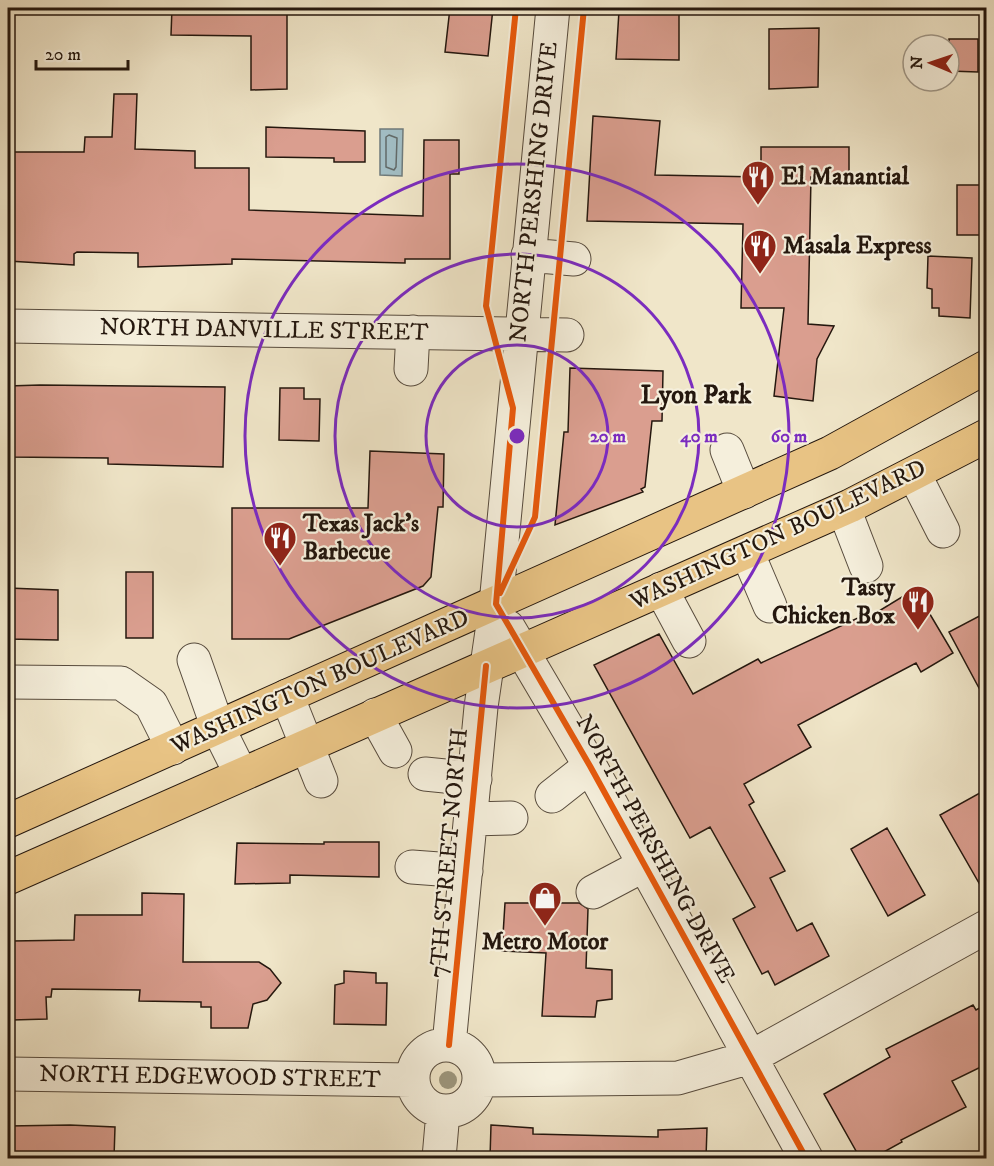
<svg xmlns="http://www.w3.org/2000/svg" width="994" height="1166" font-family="'IM FELL DW Pica',serif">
	<rect width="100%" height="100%" fill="#f0e6c9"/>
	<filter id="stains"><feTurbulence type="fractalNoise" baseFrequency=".00333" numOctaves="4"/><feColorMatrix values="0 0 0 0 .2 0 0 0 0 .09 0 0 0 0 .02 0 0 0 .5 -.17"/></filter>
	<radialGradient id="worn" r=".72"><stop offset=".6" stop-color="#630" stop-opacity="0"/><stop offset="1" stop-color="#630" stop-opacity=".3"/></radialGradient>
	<path fill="#a1bcc2" stroke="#6f7a7a" stroke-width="1.5" d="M 380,129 L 403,129 L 402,176 L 380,175 Z"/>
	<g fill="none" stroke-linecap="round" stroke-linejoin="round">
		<path stroke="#626a68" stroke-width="1.5" d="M 389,135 L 397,138 L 396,167 L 394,170 L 386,167 L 386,137 Z"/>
	</g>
	<path fill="#da9e8f" stroke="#24170e" stroke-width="1.5" d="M 172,8 L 287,8 L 287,89 L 251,90 L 251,36 L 171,35 Z
		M 450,8 L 493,8 L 488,56 L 445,52 Z
		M 619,11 L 679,12 L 679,60 L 616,59 Z
		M 819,28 L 818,87 L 769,89 L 769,29 Z
		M 949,39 L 978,39 L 978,72 L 949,71 Z
		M 114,94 L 137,94 L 135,149 L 195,151 L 195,168 L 249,168 L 249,210 L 423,216 L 424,140 L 459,140 L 459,174 L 450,174 L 450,259 L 405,259 L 405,263 L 232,259 L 232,264 L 138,267 L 138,253 L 77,252 L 74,254 L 74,265 L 8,261 L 8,152 L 84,152 L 85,137 L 112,137 Z
		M 593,116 L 660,121 L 655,175 L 761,177 L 761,147 L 849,147 L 849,176 L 811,177 L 808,324 L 834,326 L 817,359 L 813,401 L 774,396 L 784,308 L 741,308 L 743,224 L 587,221 Z
		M 266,127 L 365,131 L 365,162 L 334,162 L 334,158 L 266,157 Z
		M 957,185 L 987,185 L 987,235 L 957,235 Z
		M 928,256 L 972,258 L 970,318 L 939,316 L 939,308 L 932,308 L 932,289 L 927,288 Z
		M 570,368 L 663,371 L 662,421 L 652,421 L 645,487 L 641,489 L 643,492 L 555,525 L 564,432 L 568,432 Z
		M 40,385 L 225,387 L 223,467 L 108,464 L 108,458 L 8,457 L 8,386 Z
		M 280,388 L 304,388 L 304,399 L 320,399 L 319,441 L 279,440 Z
		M 370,451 L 444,454 L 443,507 L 438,507 L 431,577 L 423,586 L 289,639 L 232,639 L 232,508 L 368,508 Z
		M 126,572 L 153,572 L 153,638 L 126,638 Z
		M 8,588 L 58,590 L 58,640 L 8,639 Z
		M 915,589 L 953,653 L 921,672 L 916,663 L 798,725 L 811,747 L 744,784 L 754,802 L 749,805 L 785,871 L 770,878 L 797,931 L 812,923 L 829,956 L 775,985 L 768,971 L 762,974 L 733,919 L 755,907 L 710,827 L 690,838 L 594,665 L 659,634 L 693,694 L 758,659 L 761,663 L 858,618 L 861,622 Z
		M 987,612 L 987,703 L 949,632 Z
		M 987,789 L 987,897 L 940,815 Z
		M 887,828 L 925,895 L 888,916 L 851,849 Z
		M 324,842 L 379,842 L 379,877 L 290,875 L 290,883 L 235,884 L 237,843 L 324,844 Z
		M 142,893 L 184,894 L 183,962 L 259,962 L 270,969 L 281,983 L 267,1000 L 253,1004 L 248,1028 L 211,1028 L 211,1007 L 201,1007 L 201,1002 L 139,1001 L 140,990 L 52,989 L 51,997 L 46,997 L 47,1019 L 12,1020 L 12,941 L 74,940 L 75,915 L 142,915 Z
		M 505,903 L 579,903 L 588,909 L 586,968 L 612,970 L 612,999 L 597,1001 L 595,1017 L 542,1016 L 546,953 L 502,951 Z
		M 344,971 L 376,973 L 376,983 L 387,983 L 386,1025 L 334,1024 L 335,985 L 344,983 Z
		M 987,1004 L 987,1064 L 952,1081 L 966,1107 L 901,1140 L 902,1142 L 873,1158 L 860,1158 L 824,1094 L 890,1057 L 886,1049 L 973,1005 L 976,1010 Z
		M 70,1125 L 115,1127 L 114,1158 L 8,1158 L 8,1126 Z
		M 491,1125 L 533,1128 L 533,1134 L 658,1137 L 658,1130 L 707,1128 L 706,1158 L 490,1158 Z"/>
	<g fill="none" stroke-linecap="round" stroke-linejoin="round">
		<g stroke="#574b3d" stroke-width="35">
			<path id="minor" d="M 528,255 L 574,259
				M 8,326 L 567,335
				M 411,369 L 413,332
				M 727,450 L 744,492
				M 914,474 L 943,531
				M 844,509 L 866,566
				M 747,552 L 770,606
				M 661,589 L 689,641
				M 508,627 L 590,766 L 806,1158
				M 194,660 L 218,728 L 241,774
				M 8,682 L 121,683 L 151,704 L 173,748
				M 287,696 L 321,781
				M 375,715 L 395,751
				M 425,774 L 475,779
				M 552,796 L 590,766
				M 471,819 L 511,818
				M 412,867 L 466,871
				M 593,892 L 644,865
				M413 1078a33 33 0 1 1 66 0a33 33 0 1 1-66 0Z
				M 449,1045 L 481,707 L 496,604 L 553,8
				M 8,1074 L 412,1080
				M 480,1080 L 678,1078 L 751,1057 L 986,927
				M 439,1158 L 443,1112"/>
		</g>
		<g stroke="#24170e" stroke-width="35">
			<path id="major" d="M 8,821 L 830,453 L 986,367
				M 8,878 L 850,506 L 986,436"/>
		</g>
		<use href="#minor" stroke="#f5efdc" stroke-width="33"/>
		<use href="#major" stroke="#e8c384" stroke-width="33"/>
		<g stroke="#f5efdc" stroke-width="10">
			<path id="cycleway" d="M 516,8 L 486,306 L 513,408 L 496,604 L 590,766 L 806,1158
				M 500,593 L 535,517 L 584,8
				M 449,1045 L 486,666"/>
		</g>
		<use href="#cycleway" stroke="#e8590c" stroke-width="6"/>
	</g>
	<circle fill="#9c967d" cx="448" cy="1080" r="9"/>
	<g fill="none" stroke="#7b2cbf" stroke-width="3">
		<circle cx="517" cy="436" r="91"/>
		<circle cx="517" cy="436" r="182"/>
		<circle cx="517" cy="436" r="272"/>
	</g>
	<defs>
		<g id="restaurant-pin" transform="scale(1.725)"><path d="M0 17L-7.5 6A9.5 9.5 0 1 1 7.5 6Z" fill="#8f2418" stroke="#f5efdc"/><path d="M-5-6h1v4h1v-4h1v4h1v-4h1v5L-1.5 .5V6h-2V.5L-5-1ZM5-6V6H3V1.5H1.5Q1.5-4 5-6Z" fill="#fff"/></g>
		<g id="shop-pin" transform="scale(1.725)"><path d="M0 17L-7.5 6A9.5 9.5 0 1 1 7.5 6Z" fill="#8f2418" stroke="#f5efdc"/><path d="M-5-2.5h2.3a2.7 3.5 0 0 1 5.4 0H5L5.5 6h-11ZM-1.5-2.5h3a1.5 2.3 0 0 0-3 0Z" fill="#fff"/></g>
	</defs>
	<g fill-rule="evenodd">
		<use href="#restaurant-pin" x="758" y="177"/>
		<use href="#restaurant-pin" x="760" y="246"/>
		<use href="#restaurant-pin" x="280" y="538"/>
		<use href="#restaurant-pin" x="918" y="602"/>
		<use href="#shop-pin" x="545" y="898"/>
	</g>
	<g text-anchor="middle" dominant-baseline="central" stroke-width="4.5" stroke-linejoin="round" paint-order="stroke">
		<g font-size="24" font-weight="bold" fill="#24170e" stroke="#f5efdc" text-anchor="start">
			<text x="781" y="177">El Manantial</text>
			<text x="783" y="246">Masala Express</text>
			<text x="303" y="524">Texas Jack's<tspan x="303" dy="28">Barbecue</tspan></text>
			<text x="895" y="588" text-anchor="end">Tasty<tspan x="895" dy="28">Chicken Box</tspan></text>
			<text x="545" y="942" text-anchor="middle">Metro Motor</text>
		</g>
		<g font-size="24" fill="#24170e" stroke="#f5efdc">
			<text transform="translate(534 192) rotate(-84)">NORTH PERSHING DRIVE</text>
			<text transform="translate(264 330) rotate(1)">NORTH DANVILLE STREET</text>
			<text transform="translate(778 535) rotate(-25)">WASHINGTON BOULEVARD</text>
			<text transform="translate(320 682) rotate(-24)">WASHINGTON BOULEVARD</text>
			<text transform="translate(655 849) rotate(61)">NORTH PERSHING DRIVE</text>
			<text transform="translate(449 853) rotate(-85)">7TH STREET NORTH</text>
			<text transform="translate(210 1077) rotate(1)">NORTH EDGEWOOD STREET</text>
		</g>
		<g font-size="26" font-weight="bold" fill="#24170e" stroke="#f5efdc">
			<text x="696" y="395">Lyon Park</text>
		</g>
	</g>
	<circle cx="517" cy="436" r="9" fill="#7b2cbf" stroke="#f5efdc" stroke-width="3"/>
	<g font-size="18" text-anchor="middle" font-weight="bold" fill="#7b2cbf" stroke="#f5efdc" stroke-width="4.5" stroke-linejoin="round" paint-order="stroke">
		<text x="608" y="442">20 m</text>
		<text x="699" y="442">40 m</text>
		<text x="789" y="442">60 m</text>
	</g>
	<rect width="994" height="1166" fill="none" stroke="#f0e6c9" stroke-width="30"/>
	<rect x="9" y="9" width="976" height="1148" fill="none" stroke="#24170e" stroke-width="3"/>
	<rect x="15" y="15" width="964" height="1136" fill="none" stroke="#24170e" stroke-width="1.5"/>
	<g transform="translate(931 63) rotate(272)"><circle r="28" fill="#f5efdc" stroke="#a1998a" stroke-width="1.5"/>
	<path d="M0-4.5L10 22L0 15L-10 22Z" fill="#8f2418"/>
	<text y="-9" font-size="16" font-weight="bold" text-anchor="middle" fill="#24170e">N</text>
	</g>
	<path d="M36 60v9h92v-9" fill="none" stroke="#24170e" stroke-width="3"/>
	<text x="45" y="60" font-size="18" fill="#24170e" stroke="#f5efdc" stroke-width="4.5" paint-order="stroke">20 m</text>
	<rect width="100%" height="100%" filter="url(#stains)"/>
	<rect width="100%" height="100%" fill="url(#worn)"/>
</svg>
